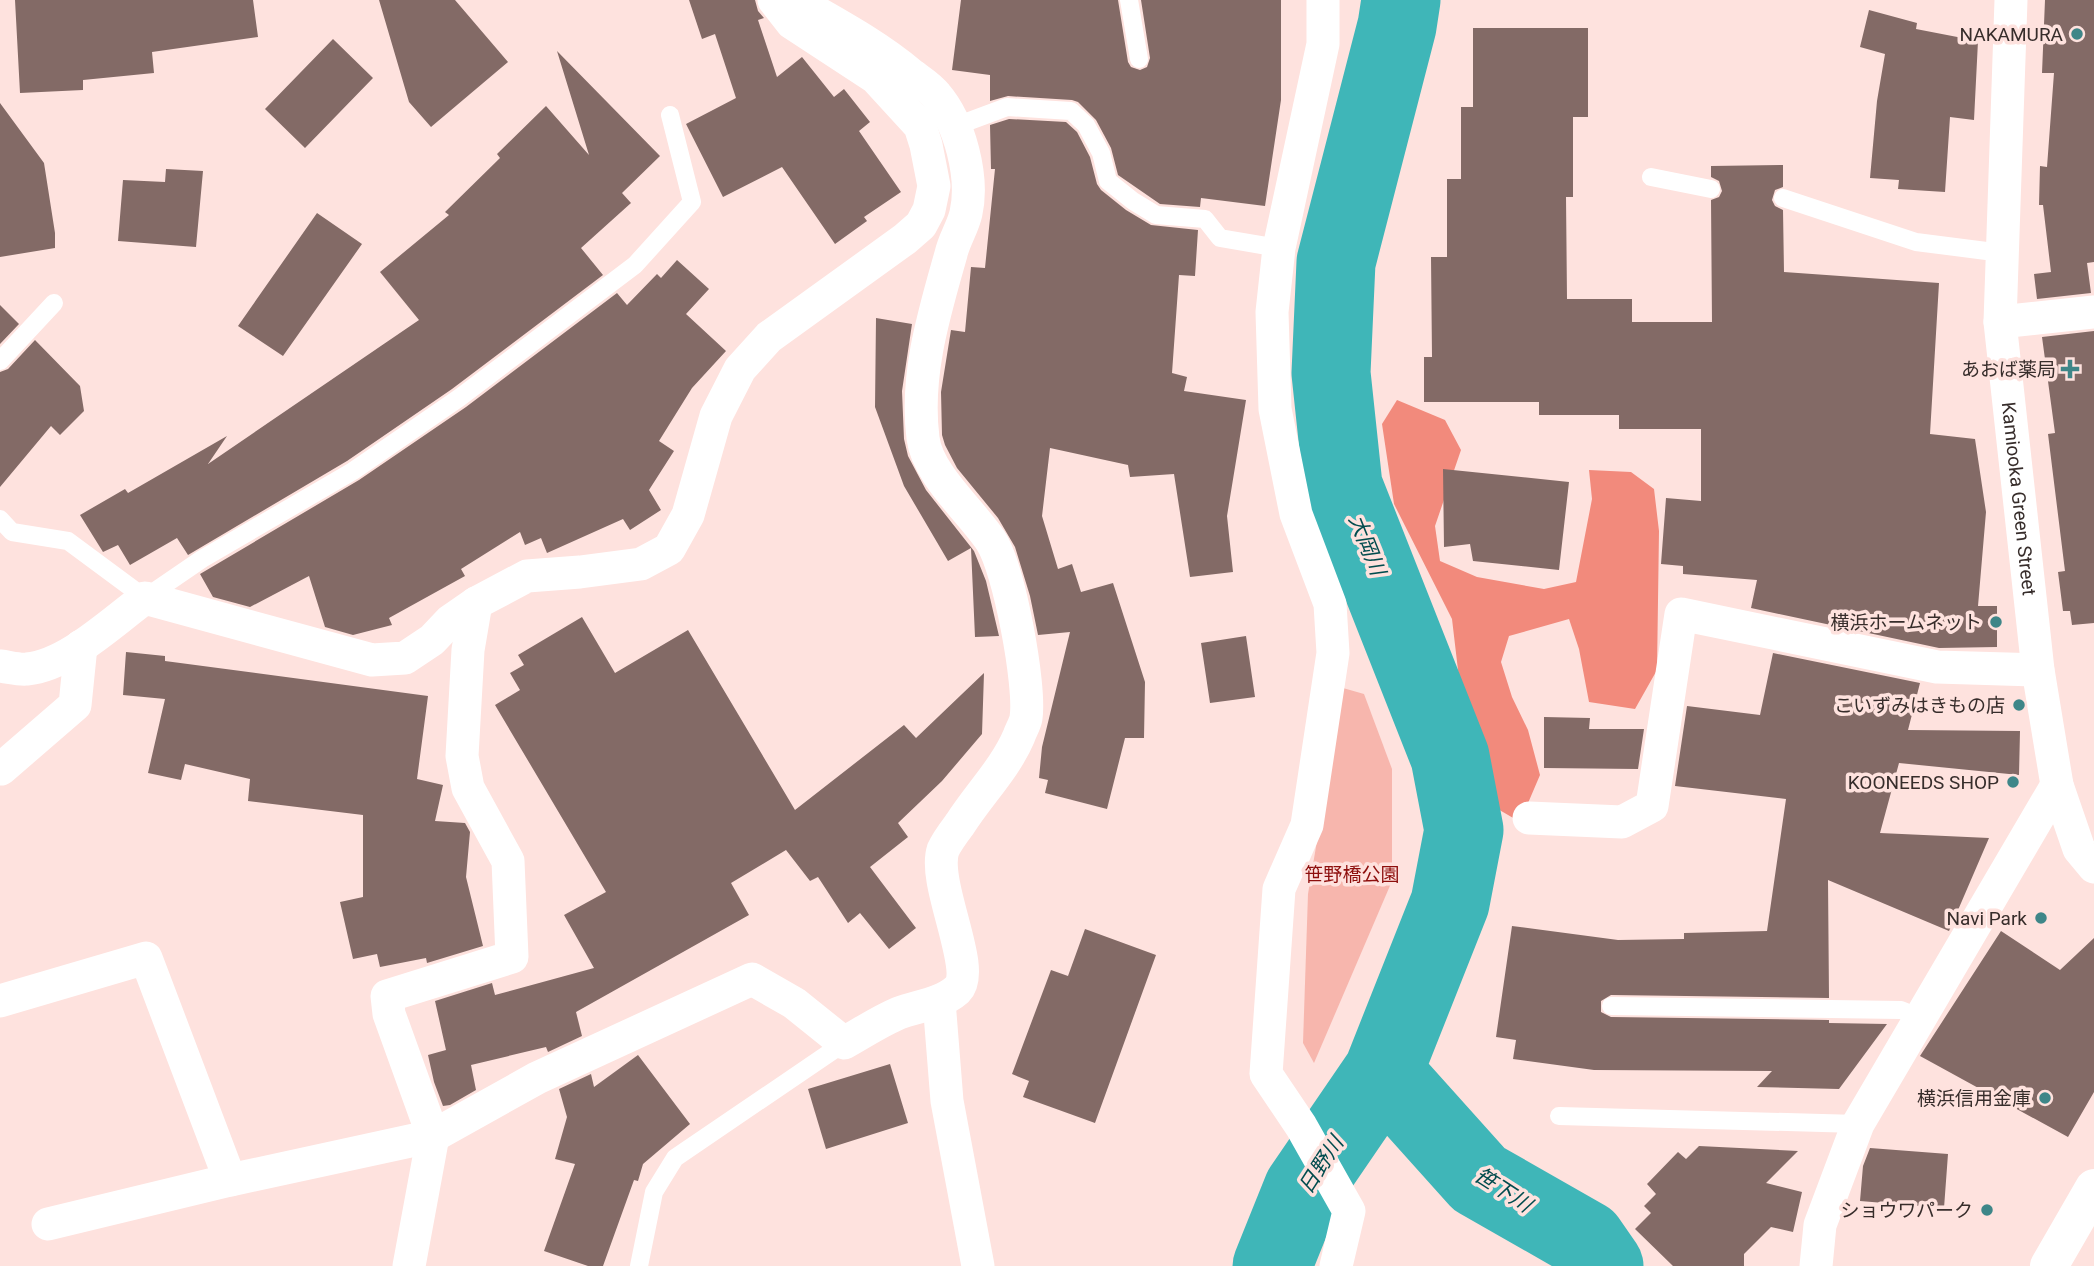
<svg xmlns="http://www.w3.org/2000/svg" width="2094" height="1266" font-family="Roboto,'Noto Sans JP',sans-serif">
	<rect width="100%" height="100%" fill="#fee2de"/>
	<path fill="#f7b6ad" d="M 1343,688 L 1364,694 L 1392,769 L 1392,881 L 1314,1063 L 1303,1043 L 1308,894 Z"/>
	<path fill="#f28a7c" d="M 1397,400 L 1445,420 L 1461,450 L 1435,526 L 1440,561 L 1477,577 L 1544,589 L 1576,582 L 1592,499 L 1589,470 L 1631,472 L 1654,489 L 1659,531 L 1657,670 L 1635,709 L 1589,702 L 1579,649 L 1569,619 L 1509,636 L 1501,662 L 1512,697 L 1528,730 L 1540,775 L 1520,822 L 1479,798 L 1466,738 L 1452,619 L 1394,504 L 1382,424 Z"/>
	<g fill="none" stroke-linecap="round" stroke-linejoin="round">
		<path stroke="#3fb6b8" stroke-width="79" d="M 1383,1072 L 1479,1179 L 1586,1240 L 1604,1266
			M 1272,1266 L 1303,1189 L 1383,1072 L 1450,903 L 1464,830 L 1450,757 L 1343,486 L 1331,373 L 1336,262 L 1397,26 L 1401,0"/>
	</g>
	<path fill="#836a66" d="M 15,0 L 253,0 L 258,37 L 152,52 L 154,73 L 83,80 L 83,90 L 20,93 Z
		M 379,0 L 455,0 L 508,62 L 431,127 L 409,102 Z
		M 689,0 L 755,0 L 758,11 L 764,18 L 758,20 L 777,77 L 802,57 L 834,97 L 844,89 L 870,122 L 859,131 L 901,192 L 864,217 L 867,221 L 835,244 L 782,167 L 723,197 L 686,124 L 736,98 L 715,34 L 702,39 Z
		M 961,0 L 1118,0 L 1128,62 L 1131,67 L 1140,70 L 1147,67 L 1150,58 L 1141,0 L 1281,0 L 1281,100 L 1265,206 L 1201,198 L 1200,207 L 1160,204 L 1118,175 L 1111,148 L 1096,120 L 1078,102 L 1072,100 L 1008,96 L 990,101 L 990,75 L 952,70 Z
		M 2045,0 L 2094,0 L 2094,262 L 2087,263 L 2091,293 L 2037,299 L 2034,274 L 2051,272 L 2043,205 L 2039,205 L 2040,166 L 2047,167 L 2054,73 L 2042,73 Z
		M 1869,10 L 1917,23 L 1916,29 L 1978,41 L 1974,120 L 1950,117 L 1945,192 L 1898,189 L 1899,180 L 1870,178 L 1877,101 L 1885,54 L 1860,47 Z
		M 1473,28 L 1588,28 L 1588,117 L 1573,117 L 1573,197 L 1566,197 L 1567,299 L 1632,299 L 1632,322 L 1712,322 L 1711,200 L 1719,197 L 1722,191 L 1719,181 L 1711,177 L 1711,166 L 1783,165 L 1783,187 L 1775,190 L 1772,200 L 1775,206 L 1783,210 L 1784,272 L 1939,283 L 1930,434 L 1975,439 L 1986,512 L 1978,606 L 1997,606 L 1997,647 L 1939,648 L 1751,608 L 1757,580 L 1683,574 L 1683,566 L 1661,564 L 1666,498 L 1701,501 L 1701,429 L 1619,429 L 1619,415 L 1539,415 L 1539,402 L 1424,402 L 1424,357 L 1432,357 L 1431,257 L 1447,257 L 1447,179 L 1461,179 L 1461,107 L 1473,107 Z
		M 333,39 L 373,78 L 305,148 L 265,109 Z
		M 557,51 L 660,156 L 622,193 L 631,203 L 581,248 L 603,275 L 452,389 L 347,461 L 188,555 L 177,538 L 130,565 L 118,545 L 103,552 L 80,515 L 125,489 L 128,493 L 227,436 L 208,464 L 419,320 L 380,272 L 449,215 L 445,212 L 500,158 L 497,154 L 546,106 L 589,155 Z
		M 0,103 L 44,163 L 55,233 L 55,248 L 0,257 Z
		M 1009,119 L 1066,122 L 1077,132 L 1090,157 L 1097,184 L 1101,190 L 1126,210 L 1151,225 L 1198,230 L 1195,276 L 1179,275 L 1172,373 L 1187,377 L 1184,391 L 1246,400 L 1227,516 L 1233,572 L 1190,577 L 1174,474 L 1130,477 L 1128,465 L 1050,448 L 1042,516 L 1058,569 L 1072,564 L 1081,592 L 1113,583 L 1145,682 L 1144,738 L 1125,738 L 1107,809 L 1045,793 L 1048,780 L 1039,778 L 1042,747 L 1070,632 L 1038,635 L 1030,596 L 1015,547 L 998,518 L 957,468 L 945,445 L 942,435 L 941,392 L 951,330 L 965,332 L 971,267 L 985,268 L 995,169 L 991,169 L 990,125 Z
		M 166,169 L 203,171 L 196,247 L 118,241 L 123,180 L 165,182 Z
		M 317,213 L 362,244 L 283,356 L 238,326 Z
		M 677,260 L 709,289 L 686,314 L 726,351 L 692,388 L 659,441 L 674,451 L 649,490 L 661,510 L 630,530 L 623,519 L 547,553 L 541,538 L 525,545 L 520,532 L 461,569 L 465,576 L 389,618 L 392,625 L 353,635 L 325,627 L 309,576 L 250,607 L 213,597 L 200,574 L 359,480 L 466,407 L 617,293 L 627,305 L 657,274 L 661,278 Z
		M 0,305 L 19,324 L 0,344 Z
		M 876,318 L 912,324 L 902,391 L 904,439 L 908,456 L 926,490 L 974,551 L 986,581 L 999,636 L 975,637 L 971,548 L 948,561 L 904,486 L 875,407 Z
		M 2094,331 L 2094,623 L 2072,625 L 2070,611 L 2063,611 L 2058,572 L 2065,571 L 2048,434 L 2055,433 L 2042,337 Z
		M 35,340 L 80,386 L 84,411 L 60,435 L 51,426 L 0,487 L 0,372 L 8,369 Z
		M 1443,469 L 1569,482 L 1559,570 L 1473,561 L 1470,544 L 1444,547 Z
		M 582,617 L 615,673 L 688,630 L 795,810 L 904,725 L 916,738 L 984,673 L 982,734 L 942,781 L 898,823 L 908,837 L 870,867 L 916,928 L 889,949 L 860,913 L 848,923 L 818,877 L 810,881 L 786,850 L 731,883 L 749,915 L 576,1012 L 582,1036 L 548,1052 L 546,1047 L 471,1065 L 476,1090 L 450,1105 L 443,1106 L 434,1082 L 428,1055 L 446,1050 L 435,1001 L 492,983 L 495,995 L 594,968 L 564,915 L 606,892 L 495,705 L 520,690 L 510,673 L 524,665 L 518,655 Z
		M 1246,636 L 1255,697 L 1210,703 L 1201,643 Z
		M 126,652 L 165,656 L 165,661 L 428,696 L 417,779 L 443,785 L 435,821 L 465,823 L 470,832 L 466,877 L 483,946 L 427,963 L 426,958 L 380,967 L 377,954 L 353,959 L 340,902 L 363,897 L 363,815 L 248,801 L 250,779 L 185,764 L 181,780 L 148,773 L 165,699 L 123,695 Z
		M 1773,653 L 1920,683 L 1908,730 L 2020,731 L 2019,775 L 1899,763 L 1880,833 L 1989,838 L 1949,931 L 1828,880 L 1829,998 L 1611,995 L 1601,1001 L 1601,1012 L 1611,1017 L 1829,1020 L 1829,1023 L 1887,1024 L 1839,1089 L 1757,1087 L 1772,1071 L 1594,1070 L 1513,1059 L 1516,1040 L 1496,1037 L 1512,926 L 1618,940 L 1684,939 L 1684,933 L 1767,931 L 1786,799 L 1675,786 L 1687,706 L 1760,715 Z
		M 1544,717 L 1590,718 L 1589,729 L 1644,729 L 1638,769 L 1544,768 Z
		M 1085,929 L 1156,955 L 1095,1123 L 1023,1097 L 1029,1081 L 1012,1074 L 1051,970 L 1068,976 Z
		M 2001,931 L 2060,970 L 2094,938 L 2094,1092 L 2068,1137 L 1920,1056 Z
		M 638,1055 L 690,1124 L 643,1164 L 638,1181 L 634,1180 L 603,1266 L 588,1266 L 544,1251 L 575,1164 L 555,1159 L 567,1117 L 559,1089 L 591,1074 L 594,1087 Z
		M 890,1064 L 908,1123 L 826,1149 L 808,1089 Z
		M 1699,1146 L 1798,1151 L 1766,1183 L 1802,1192 L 1793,1232 L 1771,1227 L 1744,1254 L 1744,1266 L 1673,1266 L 1635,1229 L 1651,1213 L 1644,1206 L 1656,1194 L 1647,1184 L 1678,1152 L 1686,1159 Z
		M 1870,1148 L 1948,1154 L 1944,1208 L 1860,1201 L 1863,1166 Z"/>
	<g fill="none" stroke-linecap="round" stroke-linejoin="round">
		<path stroke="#fff" stroke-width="18" d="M 1129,0 L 1139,59
			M 956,126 L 1007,107 L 1071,111 L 1086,125 L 1101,153 L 1108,181 L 1133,201 L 1156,215 L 1205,219 L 1220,238 L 1279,248
			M 1651,177 L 1711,189
			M 1783,198 L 1916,242 L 2002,253
			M 0,361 L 54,303
			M 0,519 L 12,532 L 68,541 L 145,598 L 202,559 L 353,471 L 459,398 L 635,265 L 692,202 L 670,115
			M 1611,1006 L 1901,1010 L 1921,1018
			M 1559,1116 L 1858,1124
			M 639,1266 L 654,1192 L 675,1158 L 844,1043"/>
		<g stroke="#fff" stroke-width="33">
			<path d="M 1323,0 L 1323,44 L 1279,248 L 1272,312 L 1275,409 L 1296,514 L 1330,604 L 1333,653 L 1307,825 L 1279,889 L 1266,1074 L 1301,1126 L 1349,1211 L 1336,1266"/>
			<path id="s1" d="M 2011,0 L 2000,322 L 2038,670 L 2057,785 L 2079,849 L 2094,867"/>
			<path d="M 2000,322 L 2094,312"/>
			<path d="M 0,666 C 9,667 19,670 27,669 C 68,665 112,622 145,598 L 372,660 L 405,658 L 432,640 L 450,621 L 476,603"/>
			<path d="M 1,769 L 75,705 L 81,646"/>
			<path d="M 1529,818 L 1622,822 L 1652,806 L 1681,614 L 1937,667 L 2038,670"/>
			<path d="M 0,1001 L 146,958 L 230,1180"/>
			<path d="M 939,1001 L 947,1101 L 978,1266"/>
			<path d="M 48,1224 L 230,1180 L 433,1136 L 537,1078 L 752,979 L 794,1003 L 844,1043 C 862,1033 880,1021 899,1013 C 918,1006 941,1004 957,990 C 978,970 932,884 943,850 C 947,841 954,832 960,824 C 979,794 1005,769 1019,736 C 1021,730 1025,724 1026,718 C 1031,686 1009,568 991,541 C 971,511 927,474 923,438 C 915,375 934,314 951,254 C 954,240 963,227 966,213 C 974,177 960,123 936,95 C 930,87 920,81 912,75 C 880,48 844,28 807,7 L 802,0"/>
			<path d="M 409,1266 L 433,1136 L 389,1014 L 387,996 L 512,957 L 508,861 L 468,788 L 462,756 L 468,650 L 476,603 L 527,576 L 580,572 L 641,564 L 669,549 L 688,515 L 716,416 L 740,369 L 769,337 L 905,239 L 921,225 L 929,210 L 934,186 L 926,145 L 920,126 L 876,78 L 792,23 L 774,0"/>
			<path d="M 1816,1266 L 1820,1225 L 1858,1124 L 2057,785"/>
		</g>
		<path stroke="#fff" stroke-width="38" d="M 2049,1266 L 2094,1188"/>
	</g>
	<g fill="#3e8688" stroke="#fee2de" stroke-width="2.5">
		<circle cx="2077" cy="34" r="7"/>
		<path d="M2066.5 358.5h7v7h7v7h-7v7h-7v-7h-7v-7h7z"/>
		<circle cx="1996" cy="622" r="7"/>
		<circle cx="2019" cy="705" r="7"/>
		<circle cx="2013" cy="782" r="7"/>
		<circle cx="2041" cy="918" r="7"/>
		<circle cx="2045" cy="1098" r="7"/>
		<circle cx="1987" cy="1210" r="7"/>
	</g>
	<g text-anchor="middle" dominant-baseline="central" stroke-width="7" stroke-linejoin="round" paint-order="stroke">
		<g font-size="19" fill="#372d2b" stroke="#fee2de" text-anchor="end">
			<text x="2063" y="34">NAKAMURA</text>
			<text x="2056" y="369">あおば薬局</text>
			<text x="1982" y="622">横浜ホームネット</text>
			<text x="2005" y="705">こいずみはきもの店</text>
			<text x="1999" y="782">KOONEEDS SHOP</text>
			<text x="2027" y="918">Navi Park</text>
			<text x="2031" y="1098">横浜信用金庫</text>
			<text x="1973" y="1210">ショウワパーク</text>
		</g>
		<g font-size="19" fill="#372d2b" stroke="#fee2de">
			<text stroke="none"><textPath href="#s1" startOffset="500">Kamiooka Green Street</textPath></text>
		</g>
		<g font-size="19" fill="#8d0e0c" stroke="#fee2de">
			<text x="1352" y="874">笹野橋公園</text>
		</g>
		<g font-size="21" font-style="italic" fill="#024c4e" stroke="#fee2de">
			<text transform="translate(1367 545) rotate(68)">大岡川</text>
			<text transform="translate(1321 1165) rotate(-57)">日野川</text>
			<text transform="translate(1503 1190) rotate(33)">笹下川</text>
		</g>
	</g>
</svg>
